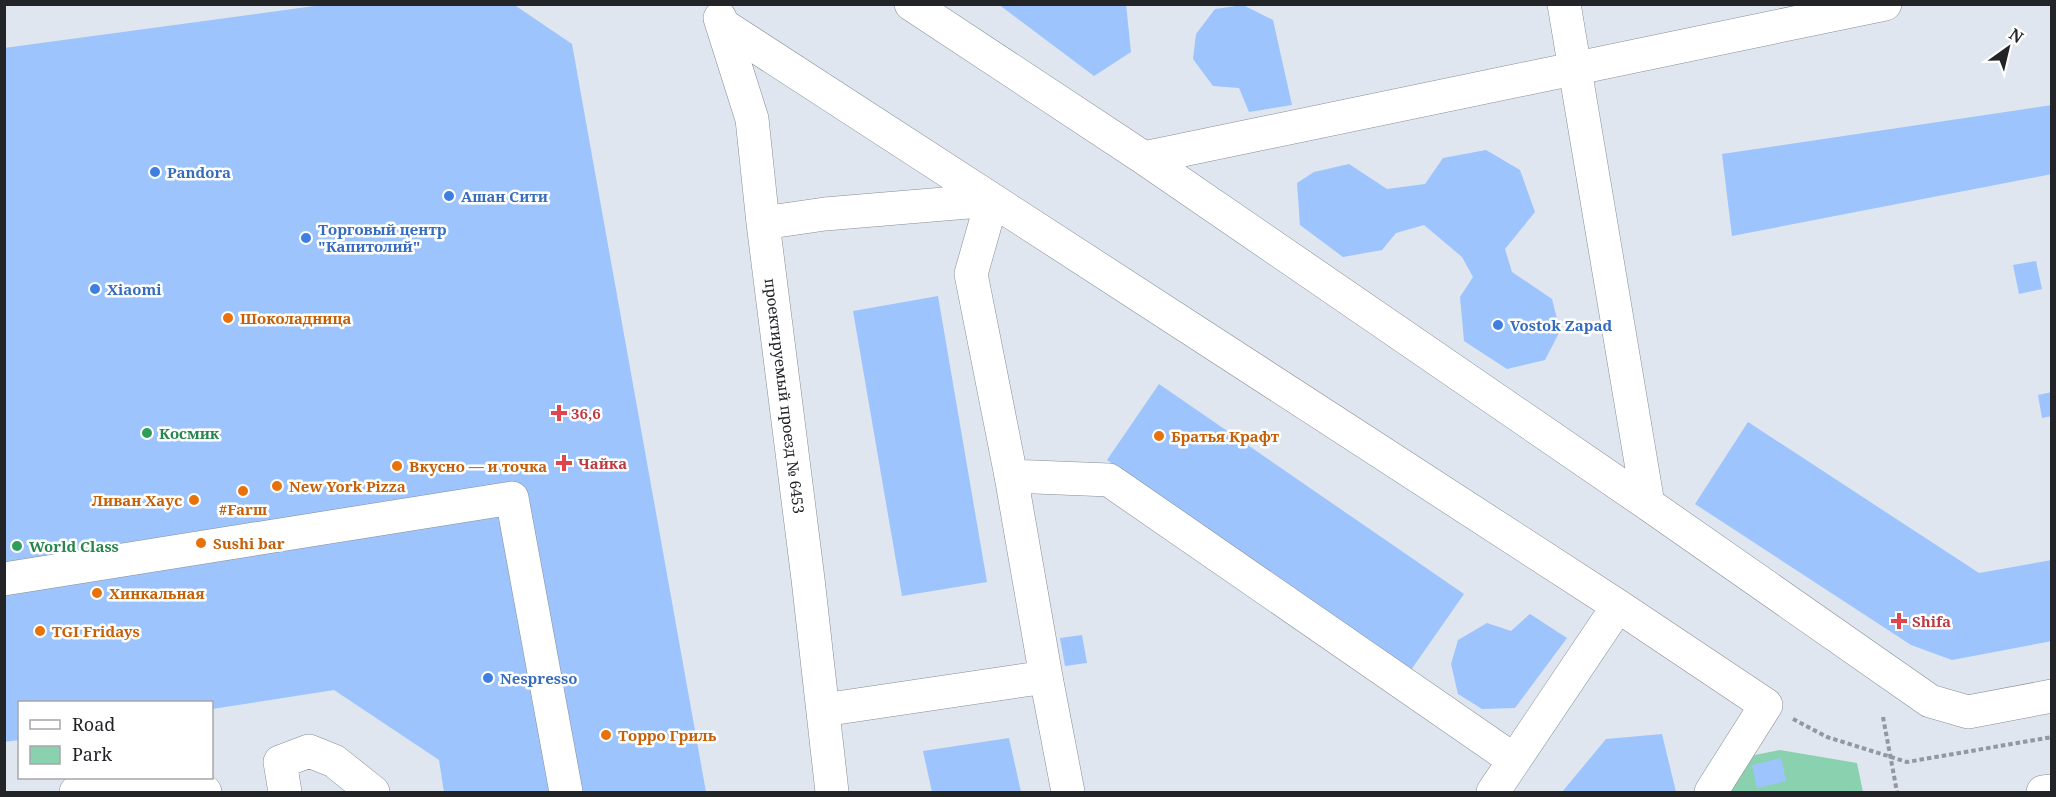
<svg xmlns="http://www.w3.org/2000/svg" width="2056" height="797" font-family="'Noto Serif',serif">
	<rect width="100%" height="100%" fill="#dfe6f0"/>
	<path fill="#8ad1b0" d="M 1780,750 L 1857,763 L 1863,792 L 1719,792 L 1740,758 Z"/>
	<path fill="#9dc4fd" d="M 329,4 L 513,4 L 572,44 L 706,792 L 444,792 L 439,760 L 334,690 L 212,709 L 212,702 L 20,702 L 20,740 L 4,742 L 4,48 Z
		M 998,4 L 1126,4 L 1131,52 L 1094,76 Z
		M 1243,5 L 1273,20 L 1292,105 L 1249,112 L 1239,88 L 1213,86 L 1193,59 L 1196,34 L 1215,9 Z
		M 2052,105 L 2052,174 L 1732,236 L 1722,154 Z
		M 1486,150 L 1520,170 L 1535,212 L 1505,249 L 1512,272 L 1552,299 L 1560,331 L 1545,360 L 1507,369 L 1464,341 L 1460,297 L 1473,277 L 1462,257 L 1424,225 L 1396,233 L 1382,250 L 1343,257 L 1300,225 L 1297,183 L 1314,172 L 1349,164 L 1387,189 L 1425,184 L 1443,158 Z
		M 2036,261 L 2042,289 L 2019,294 L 2013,265 Z
		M 938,296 L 987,582 L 902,596 L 853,311 Z
		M 1159,384 L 1464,594 L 1411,670 L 1107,460 Z
		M 2052,392 L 2052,416 L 2042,418 L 2038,395 Z
		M 1748,422 L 1979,573 L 2052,560 L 2052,641 L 1952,660 L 1911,645 L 1695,504 Z
		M 1530,614 L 1567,638 L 1515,708 L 1482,709 L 1458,694 L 1451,664 L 1458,640 L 1487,623 L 1511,631 Z
		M 1082,635 L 1087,663 L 1065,666 L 1060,638 Z
		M 1662,734 L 1676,792 L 1562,792 L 1606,739 Z
		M 1009,738 L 1021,792 L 932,792 L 923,751 Z
		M 1781,758 L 1786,781 L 1757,788 L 1752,765 Z"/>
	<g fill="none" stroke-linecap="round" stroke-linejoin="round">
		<g stroke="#878d97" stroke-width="34">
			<path id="minor" d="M 911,4 L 1144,158 L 1648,504 L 1930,701 L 1968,712 L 2052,696
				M 1564,4 L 1648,504
				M 720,18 L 752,119 L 763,223 L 808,579 L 832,792
				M 723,25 L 1618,606 L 1766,705 L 1711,792
				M 1144,158 L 1885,4
				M 763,223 L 825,214 L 992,200 L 971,274 L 1011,476 L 1046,677 L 1068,792
				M 1011,476 L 1109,480 L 1514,760
				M 4,579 L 512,498 L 566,792
				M 823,710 L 1046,677
				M 76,792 L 123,785 L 196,787 L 205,792
				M 285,792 L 280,762 L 309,751 L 334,761 L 373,792
				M 1493,792 L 1618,606
				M 2043,792 L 2052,791"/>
		</g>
		<path stroke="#9398a0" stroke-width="4" stroke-dasharray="4.5 3" stroke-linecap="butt" d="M 1793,719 L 1827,737 L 1907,762 L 2052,737"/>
		<use href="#minor" stroke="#fff" stroke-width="33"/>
		<path stroke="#9398a0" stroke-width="4" stroke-dasharray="4.5 3" stroke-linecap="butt" d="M 1883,717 L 1897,792"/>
	</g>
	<g fill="#3f7fe0" stroke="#fff" stroke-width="2">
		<circle cx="155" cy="172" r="6"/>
		<circle cx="449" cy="196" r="6"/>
		<circle cx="306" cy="238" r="6"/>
		<circle cx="95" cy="289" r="6"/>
		<circle cx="1498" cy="325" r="6"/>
		<circle cx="488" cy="678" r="6"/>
	</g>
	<g fill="#e8710a" stroke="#fff" stroke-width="2">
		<circle cx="228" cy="318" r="6"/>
		<circle cx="1159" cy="436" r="6"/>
		<circle cx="397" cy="466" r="6"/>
		<circle cx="277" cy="486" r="6"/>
		<circle cx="243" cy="491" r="6"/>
		<circle cx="194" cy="500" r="6"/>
		<circle cx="201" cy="543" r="6"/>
		<circle cx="97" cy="593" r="6"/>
		<circle cx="40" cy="631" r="6"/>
		<circle cx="606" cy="735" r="6"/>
	</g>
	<g fill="#e0444e" stroke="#fff" stroke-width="2">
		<path d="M556 404h6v6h6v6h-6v6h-6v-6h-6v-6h6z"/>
		<path d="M561 454h6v6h6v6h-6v6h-6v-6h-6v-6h6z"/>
		<path d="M1896 612h6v6h6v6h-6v6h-6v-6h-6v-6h6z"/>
	</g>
	<g fill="#2e9e5b" stroke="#fff" stroke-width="2">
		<circle cx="147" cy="433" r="6"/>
		<circle cx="17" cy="546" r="6"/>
	</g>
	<g text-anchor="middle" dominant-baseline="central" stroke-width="5" stroke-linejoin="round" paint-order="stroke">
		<g font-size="15" font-weight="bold" fill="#366cbe" stroke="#fff" text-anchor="start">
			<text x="167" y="172">Pandora</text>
			<text x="461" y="196">Ашан Сити</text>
			<text x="318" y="229">Торговый центр<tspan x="318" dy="17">"Капитолий"</tspan></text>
			<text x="107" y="289">Xiaomi</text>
			<text x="1510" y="325">Vostok Zapad</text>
			<text x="500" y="678">Nespresso</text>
		</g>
		<g font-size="15" font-weight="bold" fill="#c56008" stroke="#fff" text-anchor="start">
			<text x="240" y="318">Шоколадница</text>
			<text x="1171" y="436">Братья Крафт</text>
			<text x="409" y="466">Вкусно — и точка</text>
			<text x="289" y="486">New York Pizza</text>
			<text x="182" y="500" text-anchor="end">Ливан Хаус</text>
			<text x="243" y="509" text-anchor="middle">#Farш</text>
			<text x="213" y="543">Sushi bar</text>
			<text x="109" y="593">Хинкальная</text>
			<text x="52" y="631">TGI Fridays</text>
			<text x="618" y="735">Торро Гриль</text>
		</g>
		<g font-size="15" fill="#222428" stroke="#fff">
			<text transform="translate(785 396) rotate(83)">проектируемый проезд № 6453</text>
		</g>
		<g font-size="15" font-weight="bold" fill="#be3a42" stroke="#fff" text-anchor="start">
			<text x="571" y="413">36,6</text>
			<text x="578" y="463">Чайка</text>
			<text x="1912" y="621">Shifa</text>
		</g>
		<g font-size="15" font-weight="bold" fill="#27864d" stroke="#fff" text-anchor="start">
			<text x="159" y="433">Космик</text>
			<text x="29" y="546">World Class</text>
		</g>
	</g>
	<rect width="2056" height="797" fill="none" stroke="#222428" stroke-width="12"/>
	<rect x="18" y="701" width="195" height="78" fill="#ffffff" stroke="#a7a7a9" stroke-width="1.5"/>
	<rect x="30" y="720" width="30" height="9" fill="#ffffff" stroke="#a7a7a9" stroke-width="1.5"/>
	<text x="72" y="731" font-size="18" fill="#222428">Road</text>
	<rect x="30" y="746" width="30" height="18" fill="#8ad1b0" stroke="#a7a7a9" stroke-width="1.5"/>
	<text x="72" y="761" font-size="18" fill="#222428">Park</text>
	<g transform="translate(2008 48) rotate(34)" stroke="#ffffff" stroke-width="4.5" paint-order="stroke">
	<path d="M0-4.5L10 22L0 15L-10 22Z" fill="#222428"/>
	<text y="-9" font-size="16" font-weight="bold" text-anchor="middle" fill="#222428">N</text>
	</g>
</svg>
